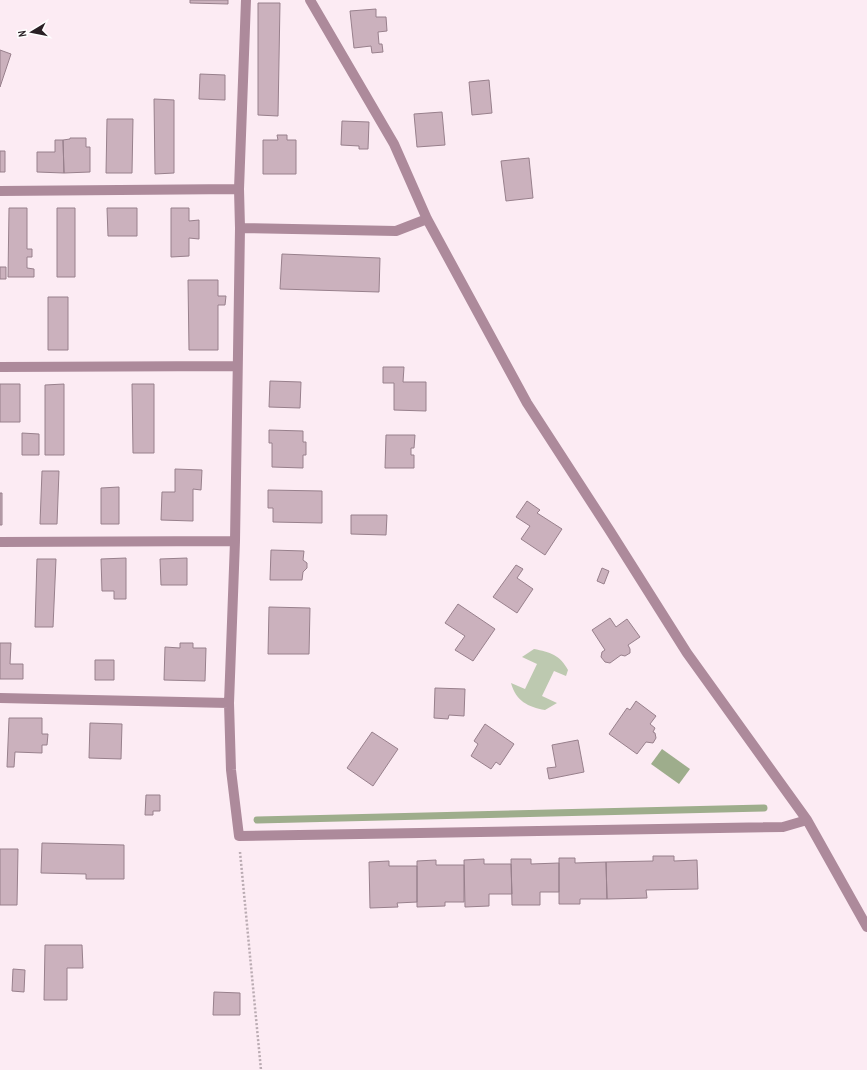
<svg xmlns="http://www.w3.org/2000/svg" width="867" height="1070" font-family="'PT Sans Narrow',sans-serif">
	<rect width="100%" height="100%" fill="#fcebf3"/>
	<path fill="#bdc9b0" d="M 534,649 C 550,652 560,655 568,670 L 566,676 L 554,671 L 542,696 L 557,703 L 545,710 C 528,707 516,701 511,683 L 525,689 L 537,664 L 522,657 Z"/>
	<path fill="#9ead8c" d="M 662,749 L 690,769 L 679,784 L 651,764 Z"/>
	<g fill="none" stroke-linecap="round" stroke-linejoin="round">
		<path stroke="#9ead8c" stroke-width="7" d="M 257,820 L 764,808"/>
	</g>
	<path fill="#cbb1bd" stroke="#98808c" d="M 190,0 L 228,0 L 228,4 L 190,3 Z
		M 258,3 L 280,3 L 278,116 L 258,115 Z
		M 376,9 L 376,17 L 386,17 L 387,31 L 378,32 L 379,44 L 382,44 L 383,52 L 372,53 L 371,46 L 354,48 L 350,11 Z
		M 0,50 L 11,54 L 0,87 Z
		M 200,74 L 225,75 L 225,100 L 199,99 Z
		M 489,80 L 492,113 L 472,115 L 469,82 Z
		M 154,99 L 174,100 L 174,173 L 155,174 Z
		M 442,112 L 445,145 L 417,147 L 414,114 Z
		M 107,119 L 133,119 L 132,173 L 106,173 Z
		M 342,121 L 369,122 L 368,149 L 359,149 L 359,146 L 341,145 Z
		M 277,135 L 287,135 L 287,140 L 296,140 L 296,174 L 263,174 L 263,140 L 278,140 Z
		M 70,138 L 86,138 L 86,147 L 90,147 L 90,172 L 64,173 L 63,140 L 70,139 Z
		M 55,140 L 63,140 L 64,173 L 37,172 L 37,152 L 55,152 Z
		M 0,151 L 5,151 L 5,172 L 0,172 Z
		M 529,158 L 533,198 L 506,201 L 501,161 Z
		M 9,208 L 27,208 L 27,249 L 32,249 L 32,257 L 27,257 L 27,268 L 34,269 L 34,277 L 8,277 Z
		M 57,208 L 75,208 L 75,277 L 57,277 Z
		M 107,208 L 137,208 L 137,236 L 108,236 Z
		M 171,208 L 189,208 L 189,221 L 199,220 L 199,239 L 189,238 L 189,256 L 171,257 Z
		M 282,254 L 380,258 L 379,292 L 280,289 Z
		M 0,267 L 6,267 L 6,279 L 0,279 Z
		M 188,280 L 218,280 L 218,296 L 226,296 L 225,305 L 218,305 L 218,350 L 189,350 Z
		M 48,297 L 68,297 L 68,350 L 48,350 Z
		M 383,367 L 404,367 L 403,382 L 426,382 L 426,411 L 394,410 L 394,383 L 383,383 Z
		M 270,381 L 301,382 L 300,408 L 269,407 Z
		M 0,384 L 20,384 L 20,422 L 0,422 Z
		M 64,384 L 64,455 L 45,455 L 45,385 Z
		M 132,384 L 154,384 L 154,453 L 133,453 Z
		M 269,430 L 303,431 L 303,442 L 306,442 L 306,455 L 303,455 L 303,468 L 272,467 L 272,443 L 269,443 Z
		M 22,433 L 39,434 L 39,455 L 22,455 Z
		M 386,435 L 415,435 L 414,448 L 411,448 L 411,455 L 414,455 L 414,468 L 385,468 Z
		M 175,469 L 202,470 L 201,490 L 193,489 L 193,521 L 161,520 L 162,492 L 175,492 Z
		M 42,471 L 59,471 L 57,524 L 40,524 Z
		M 119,487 L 119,524 L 101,524 L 101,488 Z
		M 268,490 L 322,491 L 322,523 L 273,522 L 273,508 L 268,508 Z
		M 0,493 L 2,493 L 2,525 L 0,525 Z
		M 527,501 L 540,510 L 537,513 L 562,529 L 545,555 L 521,539 L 530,526 L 516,517 Z
		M 351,515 L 387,515 L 386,535 L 351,534 Z
		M 271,550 L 304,551 L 303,560 L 307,563 L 307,568 L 303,572 L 302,580 L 270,580 Z
		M 126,558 L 126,599 L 114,599 L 114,591 L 102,591 L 101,559 Z
		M 187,558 L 187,585 L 161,585 L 160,559 Z
		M 37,559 L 56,559 L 53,627 L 35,627 Z
		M 516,565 L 523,569 L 517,578 L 533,589 L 517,613 L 493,597 Z
		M 602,568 L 609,571 L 604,584 L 597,581 Z
		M 458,604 L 495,629 L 473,661 L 455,650 L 465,636 L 445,623 Z
		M 269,607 L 310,608 L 309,654 L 268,654 Z
		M 610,618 L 616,627 L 627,619 L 640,637 L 628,645 L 630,649 L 630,653 L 625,656 L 621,655 L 610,663 L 605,662 L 601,657 L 602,652 L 605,650 L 592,630 Z
		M 0,643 L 11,643 L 10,664 L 23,664 L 23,679 L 0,679 Z
		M 180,643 L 193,643 L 193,648 L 206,648 L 205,681 L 164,680 L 165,647 L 180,648 Z
		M 95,660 L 114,660 L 114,680 L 95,680 Z
		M 435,688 L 465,689 L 464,716 L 449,715 L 448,719 L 434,718 Z
		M 636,701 L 656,716 L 650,724 L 655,728 L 653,732 L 655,733 L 656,738 L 653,743 L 646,742 L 637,754 L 609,734 L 627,708 L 630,710 Z
		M 9,718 L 42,718 L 42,734 L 48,734 L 47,745 L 42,745 L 42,753 L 15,752 L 14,767 L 7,767 Z
		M 90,723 L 122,724 L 121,759 L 89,758 Z
		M 485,724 L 514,744 L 500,765 L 496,762 L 491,769 L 471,756 L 478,744 L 474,741 Z
		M 372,732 L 398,749 L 373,786 L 347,768 Z
		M 578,740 L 584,772 L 549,779 L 547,768 L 556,767 L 552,745 Z
		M 146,795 L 160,795 L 160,811 L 153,811 L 153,815 L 145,815 Z
		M 42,843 L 124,845 L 124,879 L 86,879 L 86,874 L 41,873 Z
		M 0,849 L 18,849 L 17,905 L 0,905 Z
		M 653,856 L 674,856 L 674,861 L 697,860 L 698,889 L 646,890 L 647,898 L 607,899 L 606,862 L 653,861 Z
		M 559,858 L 575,858 L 575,863 L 606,862 L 607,899 L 580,899 L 580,904 L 559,904 Z
		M 484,859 L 484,864 L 511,864 L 512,894 L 489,894 L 489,906 L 465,907 L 464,860 Z
		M 511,859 L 531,859 L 531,864 L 559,863 L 559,892 L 540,892 L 540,905 L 512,905 Z
		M 436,860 L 436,865 L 464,865 L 464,902 L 445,902 L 445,906 L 417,907 L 417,861 Z
		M 389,861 L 389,866 L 417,866 L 417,902 L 397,903 L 398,907 L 370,908 L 369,862 Z
		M 45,945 L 82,945 L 83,968 L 67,968 L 67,1000 L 44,1000 Z
		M 13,969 L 25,970 L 24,992 L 12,991 Z
		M 214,992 L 240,993 L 240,1015 L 213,1015 Z"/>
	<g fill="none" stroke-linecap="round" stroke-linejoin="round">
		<path stroke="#baabb2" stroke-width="2.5" stroke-dasharray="2 2" stroke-linecap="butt" d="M 240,852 L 261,1070"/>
		<path stroke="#ad8a9b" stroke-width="10" d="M 246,0 L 239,189 L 240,228 L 235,541 L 229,703 L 231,770 L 239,836 L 783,827 L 807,820
			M 310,0 L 394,144 L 427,219 L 527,403 L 610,531 L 687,653 L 807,820 L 867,927
			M 0,191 L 239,189
			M 240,228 L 396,231 L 427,219
			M 0,367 L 237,366
			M 0,542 L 235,541
			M 0,698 L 229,703"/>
	</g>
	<g transform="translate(32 32) rotate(260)" stroke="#fefefe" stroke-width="3" paint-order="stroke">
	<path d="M0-3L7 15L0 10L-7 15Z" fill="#291f24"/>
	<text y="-6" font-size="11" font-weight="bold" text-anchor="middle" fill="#291f24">N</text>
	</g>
</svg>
